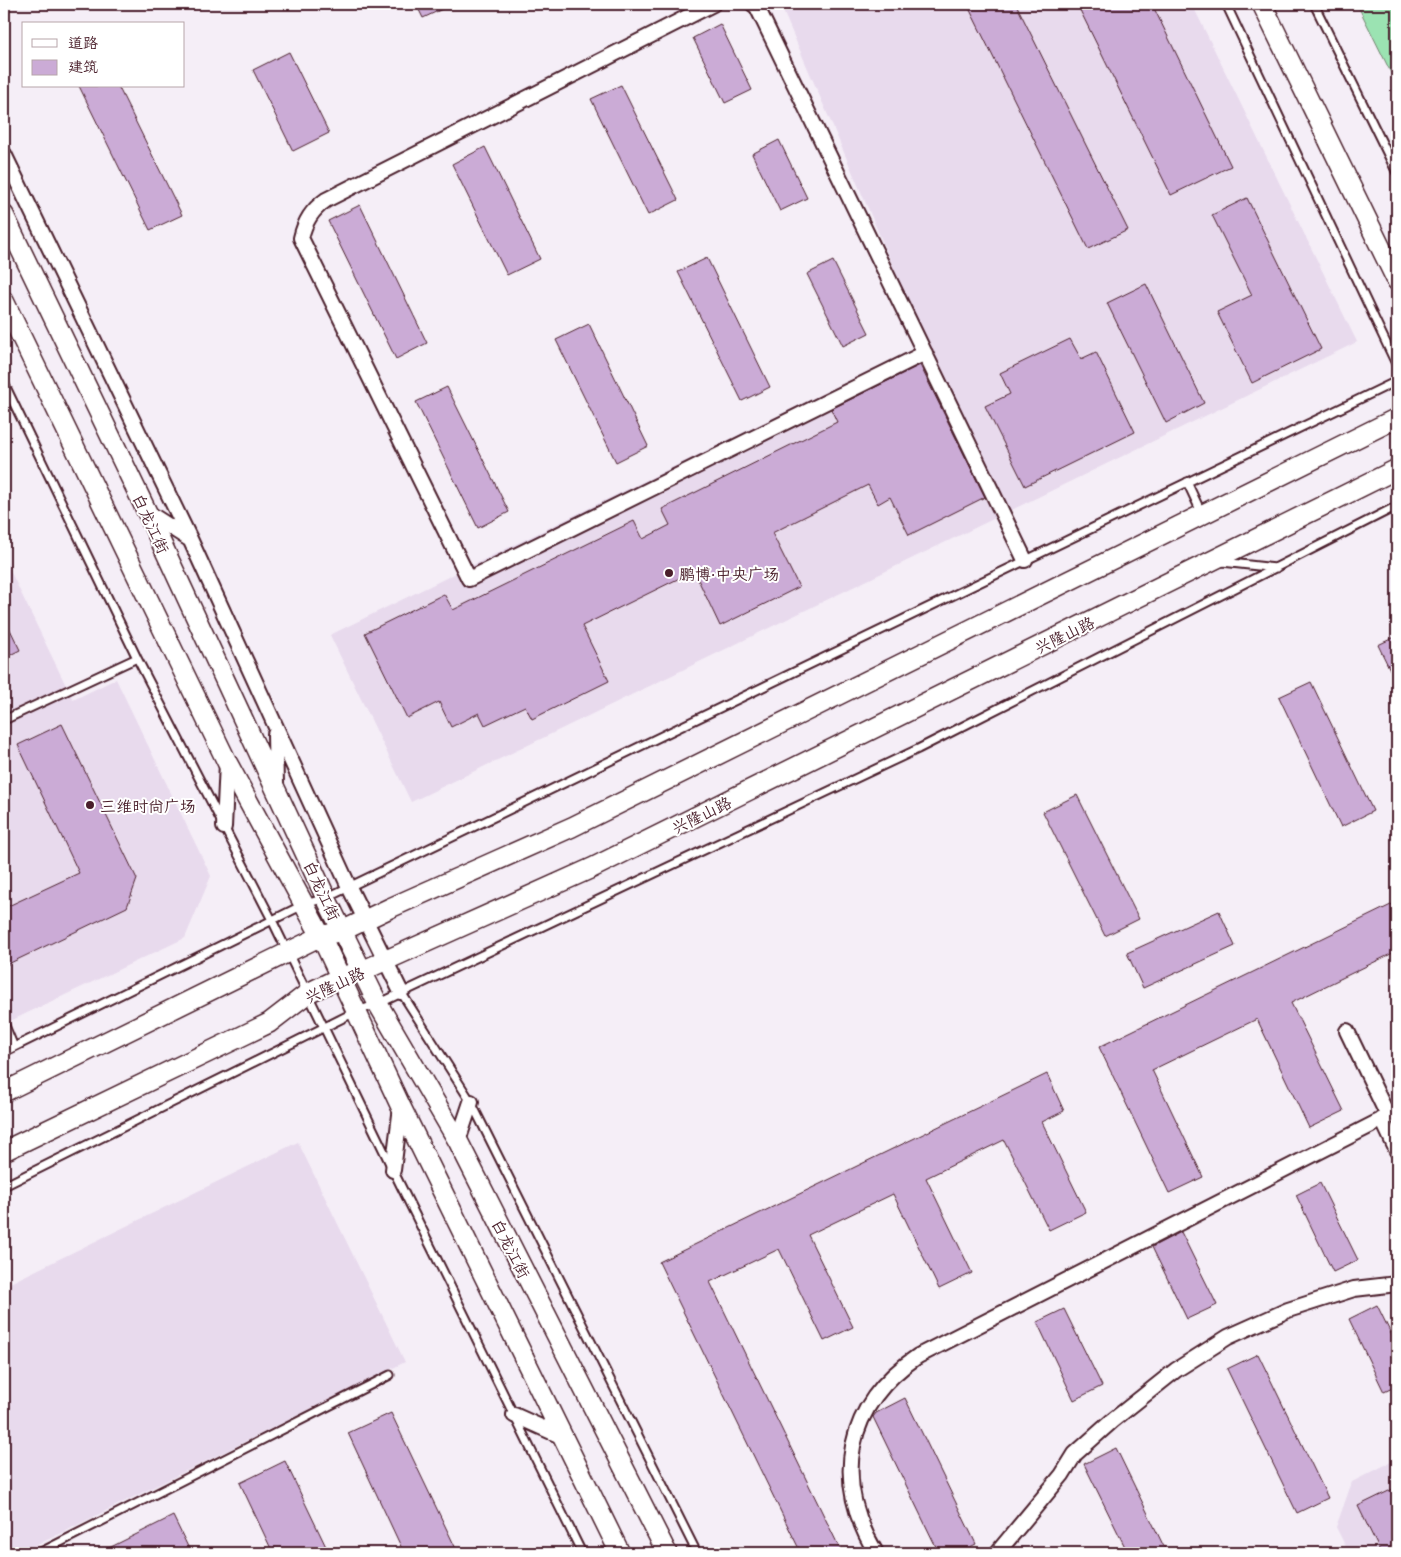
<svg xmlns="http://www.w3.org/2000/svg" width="1401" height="1557" font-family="'Playpen Sans','LXGW WenKai TC',sans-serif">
	<rect width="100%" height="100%" fill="#f5eef7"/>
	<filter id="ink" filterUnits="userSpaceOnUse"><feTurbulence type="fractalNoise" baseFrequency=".02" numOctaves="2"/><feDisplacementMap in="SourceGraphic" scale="10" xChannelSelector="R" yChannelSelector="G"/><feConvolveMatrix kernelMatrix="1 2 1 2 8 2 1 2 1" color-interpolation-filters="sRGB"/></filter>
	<g filter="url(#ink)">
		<path fill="#e8daed" d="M 780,4 L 1192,4 L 1357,342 L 411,802 L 330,635 L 926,343 Z
			M 4,558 L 73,700 L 116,679 L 211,876 L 185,938 L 4,1024 Z
			M 298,1142 L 405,1362 L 21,1553 L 4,1553 L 4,1286 Z
			M 1397,1459 L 1397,1553 L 1349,1553 L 1336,1527 L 1352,1482 Z"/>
		<path fill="#9be3b2" stroke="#72816e" d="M 1357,4 L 1397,4 L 1397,85 Z"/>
		<path fill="#cbabd6" stroke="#4a1f2b" d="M 416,4 L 453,4 L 423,18 Z
			M 967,4 L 1016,4 L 1128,230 L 1088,249 Z
			M 1077,4 L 1152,4 L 1231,166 L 1171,195 Z
			M 720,24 L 752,90 L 725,103 L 693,38 Z
			M 289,52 L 329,133 L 293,151 L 253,70 Z
			M 621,85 L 678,200 L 648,215 L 591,99 Z
			M 79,86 L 118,86 L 182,215 L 150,230 Z
			M 779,140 L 807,198 L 780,211 L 752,154 Z
			M 485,147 L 540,259 L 507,275 L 452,164 Z
			M 1247,198 L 1321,349 L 1252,383 L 1217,312 L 1252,295 L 1212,215 Z
			M 360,205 L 427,343 L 396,359 L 328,221 Z
			M 707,258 L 770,387 L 742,401 L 678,272 Z
			M 833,261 L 869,333 L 843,346 L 807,274 Z
			M 1146,284 L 1204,403 L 1166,423 L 1107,303 Z
			M 589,324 L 648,446 L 616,462 L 556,340 Z
			M 1070,339 L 1081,359 L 1096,352 L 1135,432 L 1025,486 L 985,406 L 1010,394 L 1000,373 Z
			M 920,365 L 985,497 L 909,535 L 890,497 L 878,504 L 868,485 L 772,533 L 799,587 L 720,626 L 694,571 L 582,626 L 609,681 L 532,719 L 525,706 L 485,725 L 479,713 L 451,727 L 439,702 L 407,718 L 365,633 L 444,594 L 453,610 L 634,521 L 643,539 L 670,525 L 662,509 L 837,422 L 831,409 Z
			M 447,387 L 509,512 L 478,528 L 416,402 Z
			M 4,617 L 20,650 L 4,658 Z
			M 1397,636 L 1397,684 L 1378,645 Z
			M 1311,682 L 1373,811 L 1341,827 L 1279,697 Z
			M 62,724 L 137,879 L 127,907 L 4,966 L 4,908 L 79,873 L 18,745 Z
			M 1077,795 L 1139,919 L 1105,936 L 1043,812 Z
			M 1397,902 L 1397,951 L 1291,1003 L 1344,1111 L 1309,1128 L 1257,1019 L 1152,1070 L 1203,1177 L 1169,1193 L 1099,1047 Z
			M 1219,911 L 1235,946 L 1143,988 L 1127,953 Z
			M 1047,1074 L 1064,1111 L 1042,1122 L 1086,1212 L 1049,1230 L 1004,1140 L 926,1178 L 972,1273 L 939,1289 L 893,1194 L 808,1235 L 853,1327 L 824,1341 L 779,1249 L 710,1282 L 842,1553 L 801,1553 L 659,1262 Z
			M 1320,1183 L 1358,1260 L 1333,1272 L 1296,1195 Z
			M 1181,1232 L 1217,1305 L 1187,1319 L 1152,1247 Z
			M 1377,1305 L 1397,1346 L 1397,1386 L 1384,1392 L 1349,1319 Z
			M 1064,1309 L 1102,1386 L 1074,1400 L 1037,1322 Z
			M 1258,1354 L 1328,1498 L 1297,1513 L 1227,1369 Z
			M 905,1398 L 976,1544 L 958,1553 L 939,1553 L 873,1417 L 876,1413 Z
			M 391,1413 L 458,1553 L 404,1553 L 348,1433 Z
			M 1116,1448 L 1167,1553 L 1128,1553 L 1084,1464 Z
			M 285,1461 L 329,1553 L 273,1553 L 240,1483 Z
			M 1397,1487 L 1397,1553 L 1381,1553 L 1358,1506 Z
			M 173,1516 L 191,1553 L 99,1553 Z"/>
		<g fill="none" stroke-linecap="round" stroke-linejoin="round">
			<g stroke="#4a1f2b" stroke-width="11">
				<path id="lane" d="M 1226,4 L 1397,366
					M 1314,4 L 1397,173
					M 4,383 L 137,658 L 272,920 L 393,1170 L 582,1553
					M 1187,482 L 1202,514
					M 1222,562 L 1276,568
					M 4,720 L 137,658
					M 401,992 L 471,1102 L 697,1553
					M 4,1023 L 14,1047
					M 4,1052 L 305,904 L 326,898 L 1397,381
					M 4,1186 L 357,1011 L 378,1004 L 918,749 L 1397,506
					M 39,1553 L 390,1375"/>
			</g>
			<g stroke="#4a1f2b" stroke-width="18">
				<path id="street" d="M 713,4 L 326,200 C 312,210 305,221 301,238 L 469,579 L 925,353
					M 753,4 L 757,7 L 1025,560
					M 4,154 L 190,539 L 349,887 L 401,992
					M 147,512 L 189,539
					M 275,734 L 276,785
					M 224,827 L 227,763
					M 1347,1031 L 1388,1116
					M 1382,1119 L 1397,1151
					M 458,1141 L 471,1102
					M 393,1170 L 401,1107
					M 514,1415 L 563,1437
					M 876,1553 C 832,1480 845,1405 918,1356 L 1397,1112
					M 997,1553 L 1062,1475 L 1075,1454 L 1112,1421 L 1176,1370 L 1228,1337 L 1288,1310 L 1354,1289 L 1397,1284"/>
			</g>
			<g stroke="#4a1f2b" stroke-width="22">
				<path id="secondary" d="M 1262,4 L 1397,281
					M 4,215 L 147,512 L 326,898 L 378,1004 L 458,1141 L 667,1553
					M 4,301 L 227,762 L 321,936 L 401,1107 L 620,1553
					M 4,1092 L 321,936 L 342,931 L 390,908 L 572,827 L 1397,418
					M 4,1151 L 269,1023 L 308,993 L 341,977 L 362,971 L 592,868 L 1397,469"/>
			</g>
			<use href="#lane" stroke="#fff" stroke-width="7"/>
			<use href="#street" stroke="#fff" stroke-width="14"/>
			<use href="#secondary" stroke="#fff" stroke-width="19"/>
		</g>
	</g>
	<g fill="#4a1f2b" stroke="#fff" stroke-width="2">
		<circle cx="669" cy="573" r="5"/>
		<circle cx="90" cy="805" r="5"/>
	</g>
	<g text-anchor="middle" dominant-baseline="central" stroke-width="4" stroke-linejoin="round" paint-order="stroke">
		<g font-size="16" fill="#4a1f2b" stroke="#fff">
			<text transform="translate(152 523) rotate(65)">白龙江街</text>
			<text transform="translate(1064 634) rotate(-26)">兴隆山路</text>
			<text transform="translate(701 814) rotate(-26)">兴隆山路</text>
			<text transform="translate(323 890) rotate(65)">白龙江街</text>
			<text transform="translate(334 984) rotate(-25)">兴隆山路</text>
			<text transform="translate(512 1248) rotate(63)">白龙江街</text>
		</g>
		<g font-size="16" fill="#4a1f2b" stroke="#fff" text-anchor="start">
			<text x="679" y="573">鹏博·中央广场</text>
			<text x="100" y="805">三维时尚广场</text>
		</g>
	</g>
	<rect width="1401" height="1557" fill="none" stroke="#fff" stroke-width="20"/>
	<rect x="10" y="10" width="1381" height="1537" fill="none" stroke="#4a1f2b" stroke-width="2" filter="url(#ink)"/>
	<rect x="22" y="22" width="162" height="65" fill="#ffffff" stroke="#b7a5aa"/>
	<rect x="32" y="39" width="25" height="8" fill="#ffffff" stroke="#b7a5aa"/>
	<text x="68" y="48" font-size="15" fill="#4a1f2b">道路</text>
	<rect x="32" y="60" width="25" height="15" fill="#cbabd6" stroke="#b7a5aa"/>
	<text x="68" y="72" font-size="15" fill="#4a1f2b">建筑</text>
</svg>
